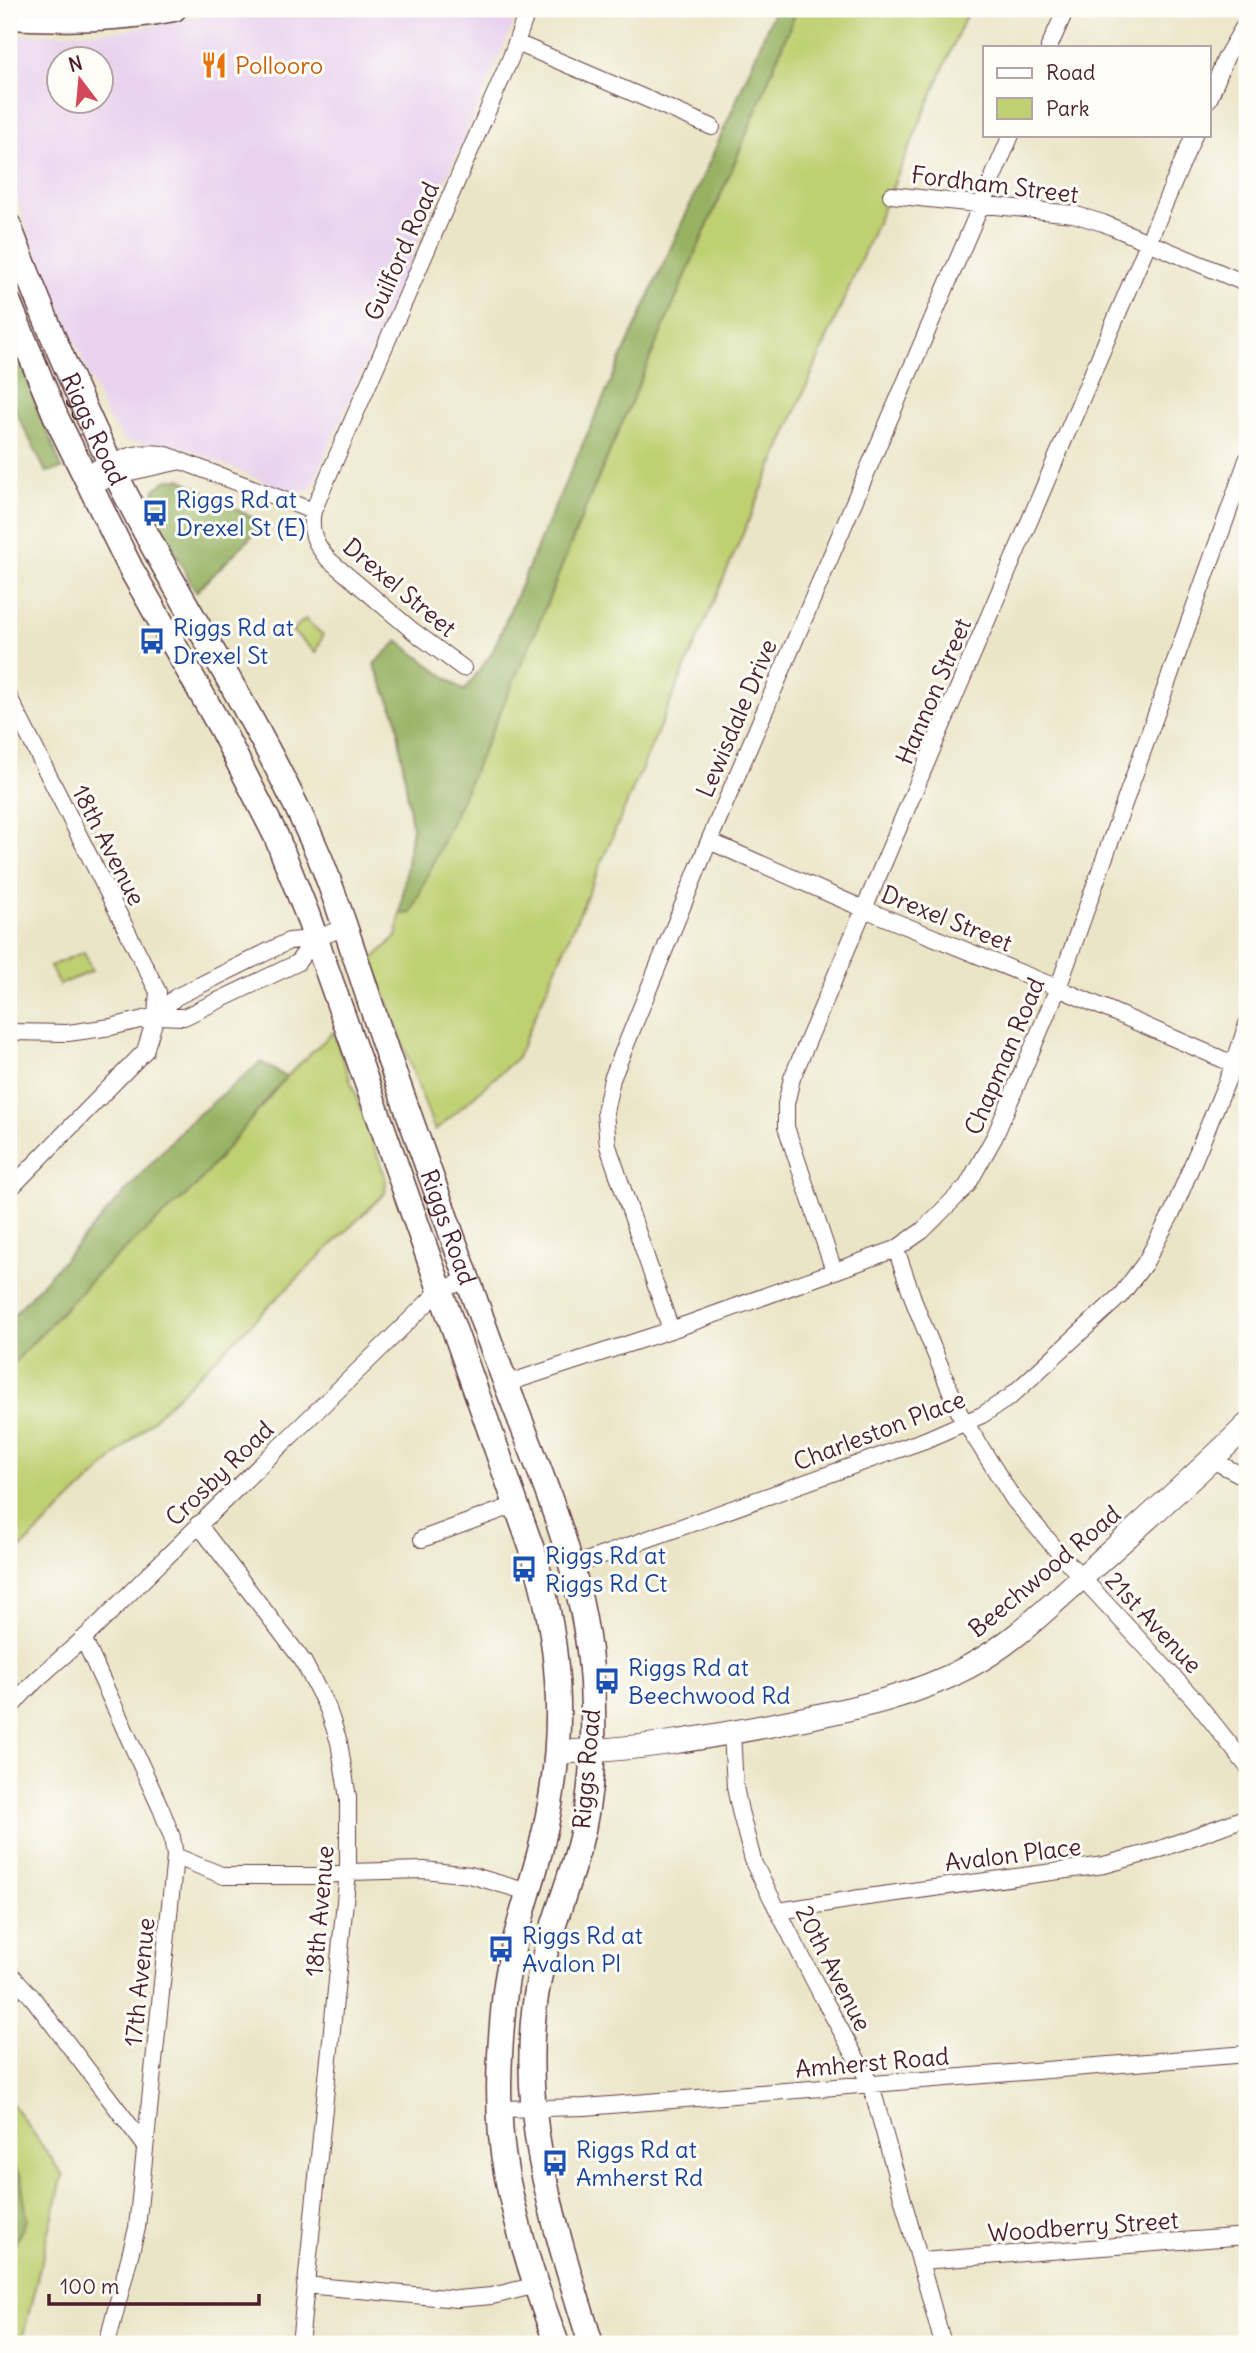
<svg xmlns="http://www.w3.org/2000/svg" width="1256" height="2353" font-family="Delius,sans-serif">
	<rect width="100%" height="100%" fill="#fdfcf7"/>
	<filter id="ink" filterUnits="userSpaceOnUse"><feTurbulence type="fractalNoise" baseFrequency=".0143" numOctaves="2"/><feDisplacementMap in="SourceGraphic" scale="14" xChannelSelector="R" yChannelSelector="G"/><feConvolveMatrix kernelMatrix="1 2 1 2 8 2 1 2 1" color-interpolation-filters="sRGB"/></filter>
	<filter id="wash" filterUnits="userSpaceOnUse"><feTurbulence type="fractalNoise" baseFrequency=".00686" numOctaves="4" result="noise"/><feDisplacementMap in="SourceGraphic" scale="28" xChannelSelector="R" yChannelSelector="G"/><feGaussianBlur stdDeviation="1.57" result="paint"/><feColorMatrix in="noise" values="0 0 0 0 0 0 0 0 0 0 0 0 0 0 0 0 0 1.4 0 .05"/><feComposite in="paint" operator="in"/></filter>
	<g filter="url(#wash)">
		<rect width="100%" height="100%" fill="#ebe5c7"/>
		<path fill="#e8d2ee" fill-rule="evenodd" d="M 228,9 L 516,9 L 516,18 L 310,490 L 291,493 L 181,446 L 125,441 L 107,417 L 30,237 L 9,174 L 9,36 L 119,31 L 191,19 ZM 60,60 L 102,60 L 102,102 L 60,102 Z"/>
		<path fill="#bfd072" stroke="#84784e" stroke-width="2" d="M 797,9 L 969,9 L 517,1058 L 435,1131 L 372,960 L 397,936 L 400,914 L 411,913 L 534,635 L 587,504 L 737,157 Z
			M 305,619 L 323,635 L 316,653 L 292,631 Z
			M 84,952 L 92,971 L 59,985 L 50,966 Z
			M 333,1032 L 386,1179 L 385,1193 L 9,1560 L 9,1368 L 94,1277 L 194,1188 L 286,1077 Z
			M 9,2099 L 63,2175 L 21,2344 L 9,2344 Z"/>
		<path fill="#97b264" stroke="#706848" stroke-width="2" d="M 775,9 L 797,9 L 737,157 L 587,504 L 534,635 L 411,913 L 400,914 L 412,827 L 396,716 L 374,664 L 398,641 L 464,691 L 492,653 L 547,524 L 729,118 Z
			M 9,330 L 62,469 L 46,472 L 9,398 Z
			M 168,479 L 181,479 L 264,524 L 196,592 L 152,508 L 155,489 Z
			M 261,1062 L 286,1077 L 194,1188 L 94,1277 L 9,1368 L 9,1320 L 186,1125 Z
			M 9,2159 L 21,2177 L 27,2219 L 9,2255 Z"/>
	</g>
	<g filter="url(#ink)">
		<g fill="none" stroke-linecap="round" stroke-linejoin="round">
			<g stroke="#623d42" stroke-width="18">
				<path id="street" d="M 517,43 L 712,127
					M 1049,47 L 1066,9
					M 1209,99 L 1226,57 L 1247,21
					M 891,195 L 1073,214 L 1103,223 L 1247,284
					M 86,473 C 114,460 151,443 181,461 L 313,511
					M 92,487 L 117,475 L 181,461
					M 463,668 L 413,631 L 328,559 C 315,544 309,531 313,511 L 511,57 L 528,9
					M 9,697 L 158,992 L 156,1016
					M 709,841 L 864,909 L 1058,988 L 1247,1070
					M 9,1032 L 68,1033 L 111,1027 L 156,1016 L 184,1017 L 297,963 L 315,939
					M 9,1190 L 145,1051 L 156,1016 L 176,997 L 289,941 L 315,939 L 345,927
					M 896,1249 L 916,1307 L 960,1414 L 1014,1500 L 1060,1554 L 1194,1699 L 1247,1766
					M 834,1271 L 786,1127 L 786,1104 L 792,1078 L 1194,135
					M 671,1330 L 608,1146 L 605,1112 L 612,1079 L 709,841 L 1011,135
					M 505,1384 L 671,1330 L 896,1249 L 922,1231 L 967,1186 L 995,1136 L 1058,988 L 1247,460
					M 1212,1460 L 1247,1478
					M 198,1524 L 303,1661 L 328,1709 L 339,1742 L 348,1798 L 348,1872 L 300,2344
					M 422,1539 L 515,1505
					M 572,1566 L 925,1440 L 982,1415 L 1010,1397 L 1121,1295 L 1145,1263 L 1173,1211 L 1234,1064 L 1247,1024
					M 84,1640 L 161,1809 L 172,1837 L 175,1856 L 137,2228 L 107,2344
					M 9,1710 C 36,1675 74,1650 105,1618 C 215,1507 329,1401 440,1290 L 468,1280
					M 732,1733 L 735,1787 L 740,1811 L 754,1864 L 823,1998 L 871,2085 L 943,2344
					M 175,1856 L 224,1876 L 323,1876 L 348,1872 L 424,1870 L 470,1875 L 528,1892
					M 779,1911 L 860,1898 L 1104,1865 L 1155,1851 L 1247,1817
					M 9,1972 L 32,1997 L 144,2144
					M 500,2109 L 585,2107 L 1247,2054
					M 921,2261 L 1247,2236
					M 305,2285 L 457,2299 L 492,2296 L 537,2285"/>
			</g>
			<g stroke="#623d42" stroke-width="25">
				<path id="secondary" d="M 557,1752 C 635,1751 710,1737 787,1722 C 850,1709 911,1698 968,1667 C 1014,1643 1049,1606 1088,1572 C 1142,1523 1196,1476 1247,1425"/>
			</g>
			<g stroke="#623d42" stroke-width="27">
				<g id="primary">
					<path d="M 9,17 C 65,20 119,20 174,9"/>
					<path id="s1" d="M 9,226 C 51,337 98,446 155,550 C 212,652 274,751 320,858 C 347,926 367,996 391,1064 C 422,1152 453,1240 485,1328 C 526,1443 585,1559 592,1683 C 595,1736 593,1794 579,1846 C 567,1890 548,1934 539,1979 C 514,2105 554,2226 591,2344"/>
					<path d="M 9,303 L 56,417 L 131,569 L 222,730 L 276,836 L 307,914 L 534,1555 C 563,1652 566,1744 542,1843 C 530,1893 511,1941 505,1992 C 499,2050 495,2114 506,2172 C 517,2230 536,2289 557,2344"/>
				</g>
			</g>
			<use href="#street" stroke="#fff" stroke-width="16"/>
			<use href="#secondary" stroke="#fff" stroke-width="23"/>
			<use href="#primary" stroke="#fff" stroke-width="24"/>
		</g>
	</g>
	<defs>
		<g id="restaurant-bare" transform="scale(2.1)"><path d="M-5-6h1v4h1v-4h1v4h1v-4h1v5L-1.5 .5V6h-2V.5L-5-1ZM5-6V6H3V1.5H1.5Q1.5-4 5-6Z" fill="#e8710a" stroke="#fdfcf7" stroke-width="2.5" paint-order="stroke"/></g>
		<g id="bus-bare" transform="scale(2.1)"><path d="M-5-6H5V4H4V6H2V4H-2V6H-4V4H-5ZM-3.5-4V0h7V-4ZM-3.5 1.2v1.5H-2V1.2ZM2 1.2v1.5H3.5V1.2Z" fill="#1a4fb4" stroke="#fdfcf7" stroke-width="2.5" paint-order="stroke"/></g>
	</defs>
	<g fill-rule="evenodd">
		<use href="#restaurant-bare" x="214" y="65"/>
		<use href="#bus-bare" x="155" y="513"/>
		<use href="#bus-bare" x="152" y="641"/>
		<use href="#bus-bare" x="524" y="1569"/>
		<use href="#bus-bare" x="607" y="1681"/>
		<use href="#bus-bare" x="501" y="1949"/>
		<use href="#bus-bare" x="555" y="2163"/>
	</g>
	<g text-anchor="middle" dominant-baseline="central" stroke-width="6" stroke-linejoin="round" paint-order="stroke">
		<g font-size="24" fill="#c56008" stroke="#fdfcf7" text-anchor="start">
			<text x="235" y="65">Pollooro</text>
		</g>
		<g font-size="24" fill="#4a1f2b" stroke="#fdfcf7">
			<text transform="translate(995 184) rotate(7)">Fordham Street</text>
			<text transform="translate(401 251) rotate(-66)">Guilford Road</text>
			<text stroke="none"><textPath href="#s1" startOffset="220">Riggs Road</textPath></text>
			<text transform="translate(400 587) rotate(40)">Drexel Street</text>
			<text transform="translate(933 691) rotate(-67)">Hannon Street</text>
			<text transform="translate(736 718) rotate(-67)">Lewisdale Drive</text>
			<text transform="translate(109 845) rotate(63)">18th Avenue</text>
			<text transform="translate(947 918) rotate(22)">Drexel Street</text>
			<text transform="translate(1004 1056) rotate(-67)">Chapman Road</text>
			<text stroke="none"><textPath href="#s1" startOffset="1096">Riggs Road</textPath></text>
			<text transform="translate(879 1430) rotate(-21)">Charleston Place</text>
			<text transform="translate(219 1473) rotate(-44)">Crosby Road</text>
			<text transform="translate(1044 1571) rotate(-40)">Beechwood Road</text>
			<text transform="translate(1154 1622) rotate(47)">21st Avenue</text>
			<text transform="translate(586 1769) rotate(-85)">Riggs Road</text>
			<text transform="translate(1013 1854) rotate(-7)">Avalon Place</text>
			<text transform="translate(319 1911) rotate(-85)">18th Avenue</text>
			<text transform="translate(834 1968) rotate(63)">20th Avenue</text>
			<text transform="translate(139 1982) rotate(-84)">17th Avenue</text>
			<text transform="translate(872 2062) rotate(-5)">Amherst Road</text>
			<text transform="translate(1083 2226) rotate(-4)">Woodberry Street</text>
		</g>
		<g font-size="24" fill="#164399" stroke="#fdfcf7" text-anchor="start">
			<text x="176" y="499">Riggs Rd at<tspan x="176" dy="28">Drexel St (E)</tspan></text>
			<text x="173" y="627">Riggs Rd at<tspan x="173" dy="28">Drexel St</tspan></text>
			<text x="545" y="1555">Riggs Rd at<tspan x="545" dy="28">Riggs Rd Ct</tspan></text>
			<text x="628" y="1667">Riggs Rd at<tspan x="628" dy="28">Beechwood Rd</tspan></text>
			<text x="522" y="1935">Riggs Rd at<tspan x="522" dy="28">Avalon Pl</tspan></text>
			<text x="576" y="2149">Riggs Rd at<tspan x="576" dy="28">Amherst Rd</tspan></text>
		</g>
	</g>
	<rect width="1256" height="2353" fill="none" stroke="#fdfcf7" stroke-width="35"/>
	<rect x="983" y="46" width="228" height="91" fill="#fdfcf7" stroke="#b5a4a5" stroke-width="2"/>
	<rect x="997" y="68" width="35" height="10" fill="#ffffff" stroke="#b5a4a5" stroke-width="2"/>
	<text x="1046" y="80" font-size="21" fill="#4a1f2b">Road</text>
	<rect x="997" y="98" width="35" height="21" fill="#bfd072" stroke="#b5a4a5" stroke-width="2"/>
	<text x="1046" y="116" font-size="21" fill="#4a1f2b">Park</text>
	<g transform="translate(80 80) rotate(344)"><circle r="33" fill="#fdfcf7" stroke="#b5a4a5" stroke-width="2"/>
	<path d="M0-5L12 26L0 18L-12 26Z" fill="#d1495b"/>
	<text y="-10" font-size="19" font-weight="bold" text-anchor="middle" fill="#4a1f2b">N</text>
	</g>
	<path d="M49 2294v10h210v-10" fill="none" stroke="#4a1f2b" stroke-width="3.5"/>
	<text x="60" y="2294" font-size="21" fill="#4a1f2b" stroke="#fdfcf7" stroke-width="5" paint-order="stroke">100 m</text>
</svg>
